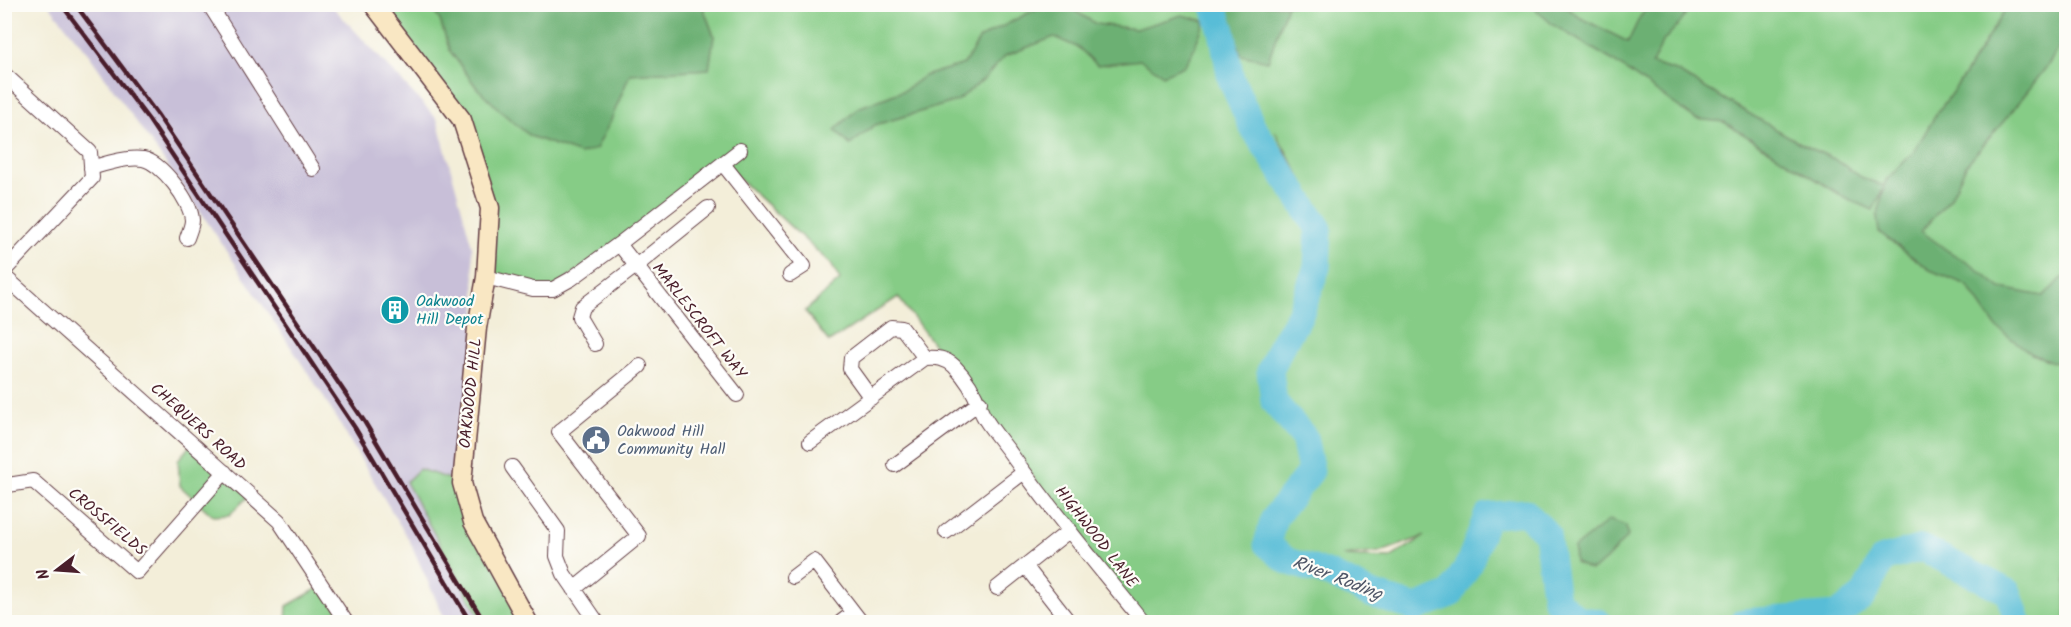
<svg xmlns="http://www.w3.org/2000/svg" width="2071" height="627" font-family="Kalam,sans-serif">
	<rect width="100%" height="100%" fill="#fdfcf7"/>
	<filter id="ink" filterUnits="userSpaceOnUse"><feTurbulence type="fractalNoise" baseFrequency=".0167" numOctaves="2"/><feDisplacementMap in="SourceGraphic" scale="12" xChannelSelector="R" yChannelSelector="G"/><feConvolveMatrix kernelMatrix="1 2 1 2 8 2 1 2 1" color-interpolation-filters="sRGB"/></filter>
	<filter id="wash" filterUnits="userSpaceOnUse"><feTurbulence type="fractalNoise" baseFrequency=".008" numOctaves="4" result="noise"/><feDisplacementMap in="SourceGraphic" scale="24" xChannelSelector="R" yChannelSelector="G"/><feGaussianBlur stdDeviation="1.35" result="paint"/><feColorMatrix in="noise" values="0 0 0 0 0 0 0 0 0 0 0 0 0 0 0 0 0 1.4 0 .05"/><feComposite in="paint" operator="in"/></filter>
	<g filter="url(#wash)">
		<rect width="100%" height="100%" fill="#f3eed9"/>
		<path fill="#c8bfd8" d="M 49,5 L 331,5 L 437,119 L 472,246 L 477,328 L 462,483 L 419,470 L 513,622 L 446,622 L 410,542 L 320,391 L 208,223 L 89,55 Z"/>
		<path fill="#86cc86" stroke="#687658" stroke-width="1.5" fill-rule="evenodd" d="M 373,5 L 429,5 L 440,20 L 450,51 L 477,88 L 630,74 L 714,36 L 702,5 L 2066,5 L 2066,622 L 1141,622 L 898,297 L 829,342 L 805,311 L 840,280 L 831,264 L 723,164 L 553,289 L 486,277 L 490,208 L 462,120 ZM 1275,131 L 1316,205 L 1316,206 L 1299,178 ZM 1425,536 L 1390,558 L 1342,556 L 1381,552 Z
			M 192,443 L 250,495 L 229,515 L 213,516 L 180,486 L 178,460 Z
			M 419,469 L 462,483 L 528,622 L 482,622 L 406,482 Z
			M 322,586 L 346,622 L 286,622 L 287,606 Z"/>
		<path fill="#6cb073" stroke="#5b684f" stroke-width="1.5" d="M 429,5 L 702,5 L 714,36 L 709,69 L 630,74 L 611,120 L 596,149 L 580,154 L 530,136 L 506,116 L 477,88 L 450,51 L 440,20 Z
			M 1225,5 L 1287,5 L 1268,61 L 1241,55 Z
			M 1531,5 L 1564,5 L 1579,17 L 1628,42 L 1640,17 L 1650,5 L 1691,5 L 1681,22 L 1664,40 L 1652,64 L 1676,71 L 1800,143 L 1836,160 L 1861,177 L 1884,186 L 1886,180 L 1913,153 L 1934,118 L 1965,74 L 2008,5 L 2066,5 L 2066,38 L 2048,65 L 2009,115 L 1967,164 L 1950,199 L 1921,231 L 1948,251 L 1973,266 L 2001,288 L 2043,296 L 2066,275 L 2066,367 L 2032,354 L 1996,327 L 1967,285 L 1930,270 L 1879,232 L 1877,216 L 1884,188 L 1873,210 L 1844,197 L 1724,122 L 1696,119 L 1610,59 L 1553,25 Z
			M 1038,8 L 1072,9 L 1096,24 L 1136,29 L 1182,15 L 1205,21 L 1192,53 L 1184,66 L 1163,75 L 1141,60 L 1097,65 L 1079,48 L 1054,37 L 1005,56 L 985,78 L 957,101 L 875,125 L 850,145 L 835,130 L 858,108 L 905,90 L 924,76 L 964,64 L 980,38 Z
			M 1609,520 L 1626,526 L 1628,536 C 1615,548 1606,564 1591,570 L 1575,563 L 1574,548 Z"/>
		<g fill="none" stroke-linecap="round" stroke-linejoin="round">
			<path stroke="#59bdd7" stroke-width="27" d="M 1213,4 L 1222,31 L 1231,79 L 1252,126 L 1319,229 L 1317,267 L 1300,315 L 1281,346 L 1270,371 L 1274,402 L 1304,437 L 1311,471 L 1274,518 L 1267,544 L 1287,561 L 1329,574 L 1371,594 L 1416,608 L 1451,594 L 1469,564 L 1487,516 L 1525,512 L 1547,534 L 1556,600 L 1577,619 L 1598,622
				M 1744,622 L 1837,615 L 1863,596 L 1883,559 L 1922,548 L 2008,592 L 2018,622"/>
		</g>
	</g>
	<g filter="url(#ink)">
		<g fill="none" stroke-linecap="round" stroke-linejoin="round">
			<g stroke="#633e45" stroke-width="16">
				<path id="street" d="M 209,4 L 313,169
					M 4,74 L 90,152 L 92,178 L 4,271
					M 723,164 L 804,266 L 790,275
					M 91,168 C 108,163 125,157 143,159 C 161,162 191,201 192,220 C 192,226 189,232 187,238
					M 619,244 L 737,395
					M 4,276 L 279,521 L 346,622
					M 486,277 L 533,289 L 553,289 L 571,279 L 619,244 L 740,150
					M 595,344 L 579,317 L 582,307 L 636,266 L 708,208
					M 871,398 L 850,369 L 851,358 L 891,327 L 902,328 L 925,358
					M 810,442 L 925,358 C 937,357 945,358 954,366 C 966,378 975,393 980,408 C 984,422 1002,441 1011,454 C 1052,512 1099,567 1143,622
					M 895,465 L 980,402
					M 512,467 L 558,531 L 557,556 L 564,574 L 597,622
					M 4,489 L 8,485 L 33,481 L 137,572 L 225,472
					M 946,532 L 1024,472
					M 1026,567 L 1069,622
					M 793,577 L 814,561 L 861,622
					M 997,588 L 1070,530
					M 574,589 L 639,536 L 559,432 L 640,366
					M 841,622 L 853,613"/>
			</g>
			<g stroke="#633e45" stroke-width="21">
				<path id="secondary" d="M 373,4 L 462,120 L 490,208 L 486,277 L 477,328 L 462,483 L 473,522 L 528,622"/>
			</g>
			<use href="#street" stroke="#fff" stroke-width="14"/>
			<use href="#secondary" stroke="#f9e7c3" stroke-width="18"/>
			<path stroke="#4a1f2b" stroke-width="4.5" d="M 61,4 L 149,120 L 355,428 L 470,622
				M 75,4 L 157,114 L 364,421 L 484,622"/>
		</g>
	</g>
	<defs>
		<g id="building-disc" transform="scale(1.5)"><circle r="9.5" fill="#0f9aa8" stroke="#fdfcf7"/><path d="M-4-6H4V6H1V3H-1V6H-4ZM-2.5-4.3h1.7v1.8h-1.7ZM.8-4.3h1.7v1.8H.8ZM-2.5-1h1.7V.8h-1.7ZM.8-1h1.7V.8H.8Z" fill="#fff"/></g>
		<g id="civic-disc" transform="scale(1.5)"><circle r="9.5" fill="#5c6f8a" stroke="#fdfcf7"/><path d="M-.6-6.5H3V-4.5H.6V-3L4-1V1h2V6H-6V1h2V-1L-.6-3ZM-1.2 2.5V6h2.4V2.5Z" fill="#fff"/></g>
	</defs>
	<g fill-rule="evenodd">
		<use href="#building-disc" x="395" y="310"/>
		<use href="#civic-disc" x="596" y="440"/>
	</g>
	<g text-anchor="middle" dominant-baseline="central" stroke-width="4.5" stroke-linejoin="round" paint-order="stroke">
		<g font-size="16" fill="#0d838f" stroke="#fdfcf7" text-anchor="start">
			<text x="416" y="301">Oakwood<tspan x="416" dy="18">Hill Depot</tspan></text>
		</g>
		<g font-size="16" fill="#4a1f2b" stroke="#fdfcf7">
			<text transform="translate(699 321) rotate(52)">MARLESCROFT WAY</text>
			<text transform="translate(471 393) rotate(-84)">OAKWOOD HILL</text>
			<text transform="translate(198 427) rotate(42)">CHEQUERS ROAD</text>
			<text transform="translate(107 522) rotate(40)">CROSSFIELDS</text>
			<text transform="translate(1096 537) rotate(52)">HIGHWOOD LANE</text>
		</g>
		<g font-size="16" fill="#4e5e75" stroke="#fdfcf7" text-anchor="start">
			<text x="617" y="431">Oakwood Hill<tspan x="617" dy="18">Community Hall</tspan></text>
		</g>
		<g font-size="18" font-style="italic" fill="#4f5667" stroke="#fdfcf7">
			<text transform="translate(1337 579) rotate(21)">River Roding</text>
		</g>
	</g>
	<rect width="2071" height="627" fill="none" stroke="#fdfcf7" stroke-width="24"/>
	<g transform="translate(57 570) rotate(253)" stroke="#fdfcf7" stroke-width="4.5" paint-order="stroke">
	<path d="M0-4.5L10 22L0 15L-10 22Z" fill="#4a1f2b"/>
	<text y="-9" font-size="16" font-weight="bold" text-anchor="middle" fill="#4a1f2b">N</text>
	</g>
</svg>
